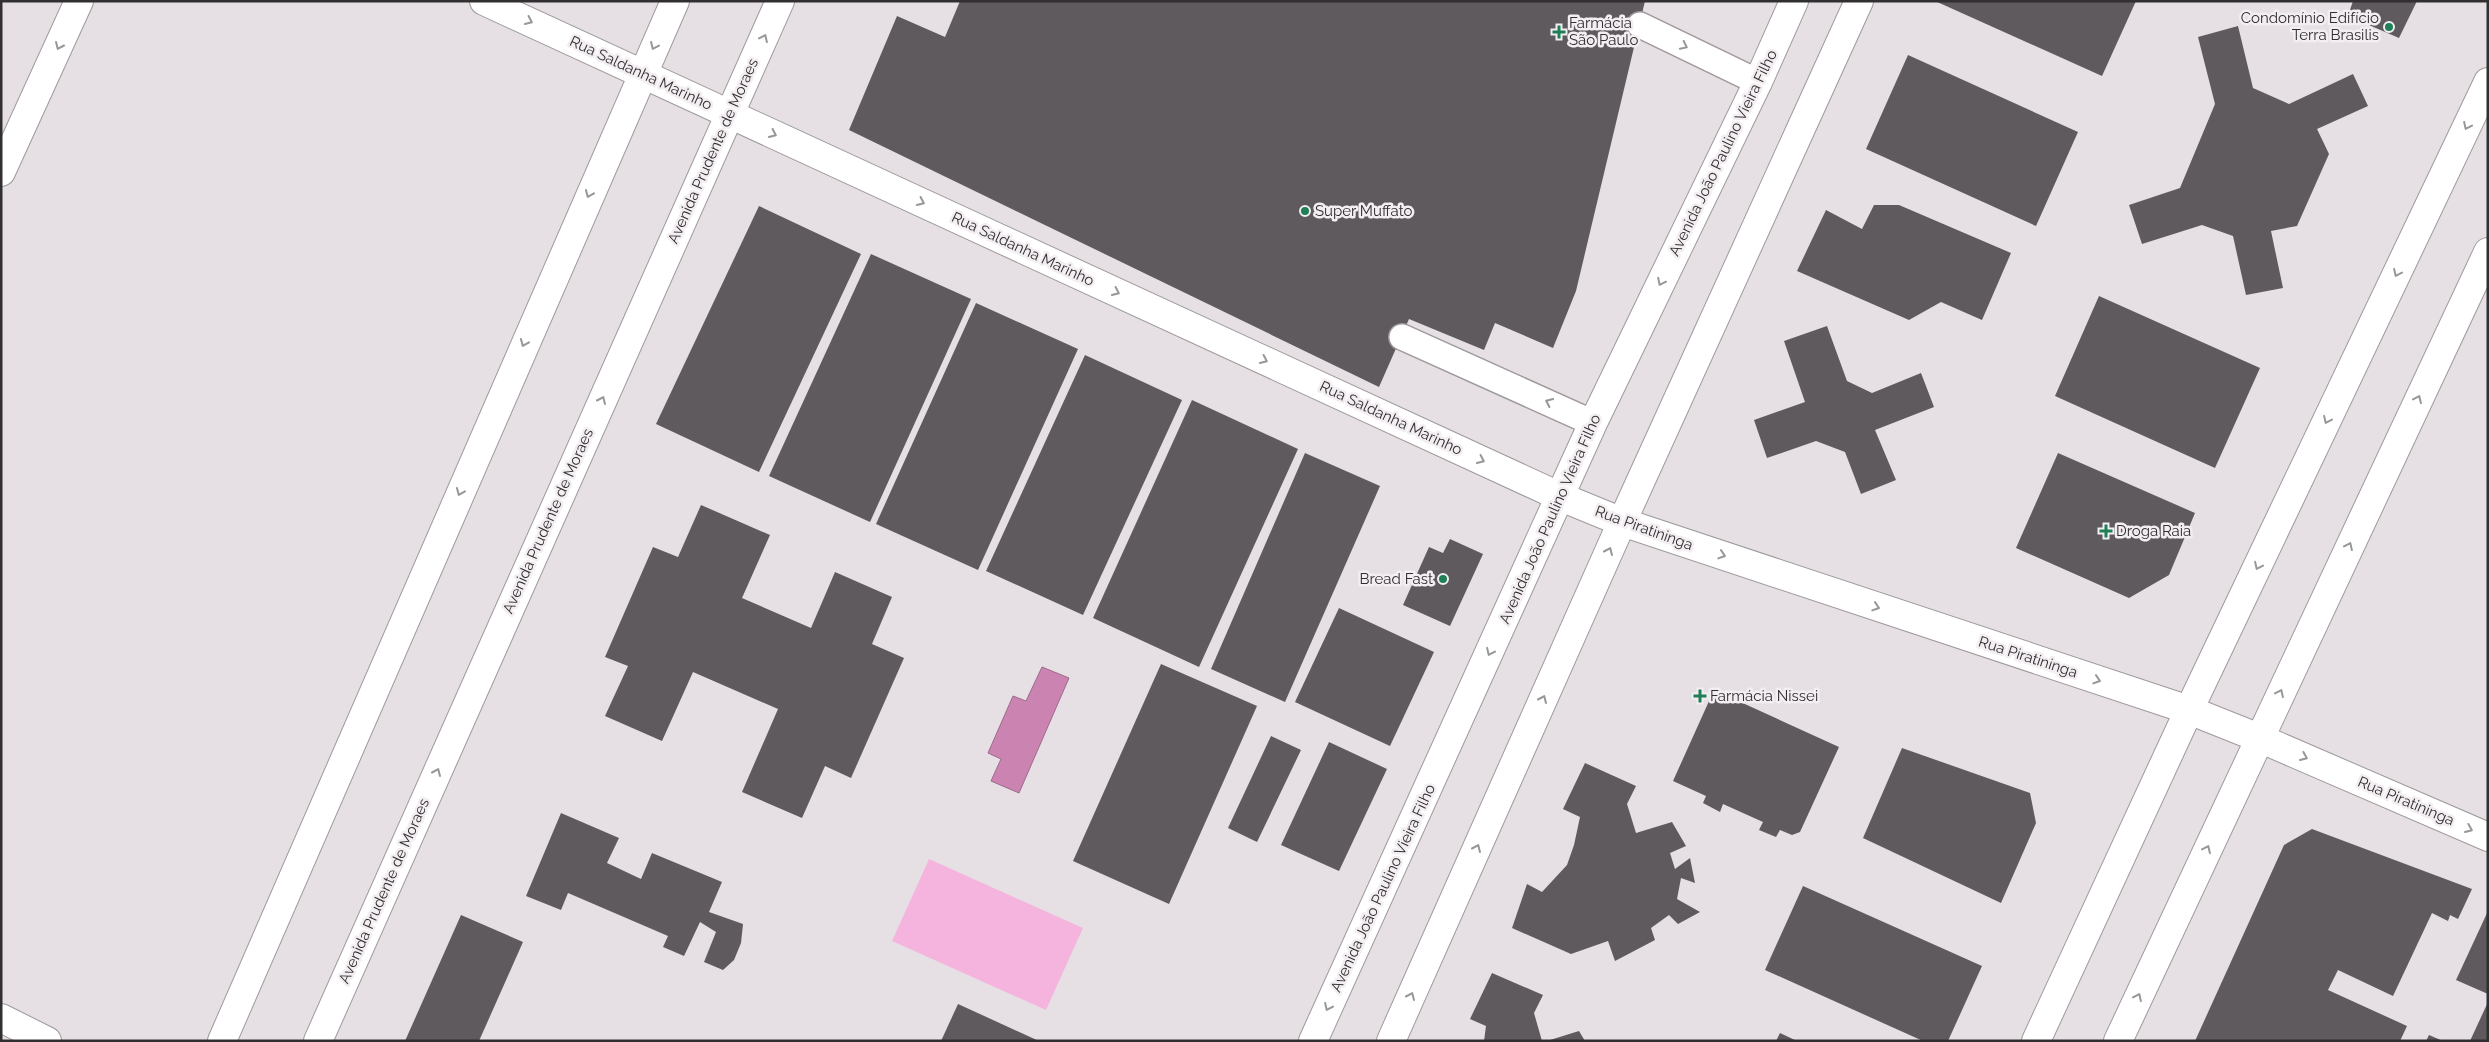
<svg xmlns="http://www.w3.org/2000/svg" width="2489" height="1042" font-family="Raleway,sans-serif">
	<rect width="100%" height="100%" fill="#e6e0e4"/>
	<path fill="#f5b4de" d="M 929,859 L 1083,928 L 1046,1010 L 892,941 Z"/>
	<path fill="#cb83b2" stroke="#9d6a8b" d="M 1042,667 L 1069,678 L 1019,793 L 991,781 L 1001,759 L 988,753 L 1013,696 L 1026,701 Z"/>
	<path fill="#5f5a5d" d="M 960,1 L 1645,1 L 1576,291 L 1553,348 L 1495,323 L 1484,350 L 1409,319 L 1379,387 L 849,130 L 897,16 L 945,37 Z
		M 1935,1 L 2136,1 L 2102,76 Z
		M 2353,1 L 2417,1 L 2399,38 L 2348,16 Z
		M 2238,26 L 2253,88 L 2289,104 L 2353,74 L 2368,106 L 2317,129 L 2329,154 L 2297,226 L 2271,231 L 2283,288 L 2246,295 L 2233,236 L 2202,225 L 2142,244 L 2129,205 L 2180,188 L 2215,104 L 2198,37 Z
		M 1908,55 L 2078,132 L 2036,226 L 1866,149 Z
		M 1874,205 L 1899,205 L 2011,253 L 1982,320 L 1941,302 L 1909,320 L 1797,271 L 1826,210 L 1862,229 Z
		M 759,206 L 861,254 L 759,472 L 656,424 Z
		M 871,254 L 971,299 L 870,522 L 769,476 Z
		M 2099,296 L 2260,368 L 2215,468 L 2055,396 Z
		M 976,303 L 1078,349 L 978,570 L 876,524 Z
		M 1827,326 L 1847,381 L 1872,393 L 1921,373 L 1934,407 L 1875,430 L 1896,480 L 1861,494 L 1845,452 L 1816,441 L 1767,458 L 1754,420 L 1805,402 L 1784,341 Z
		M 1085,355 L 1182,400 L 1083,615 L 986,571 Z
		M 1192,400 L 1298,449 L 1199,667 L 1093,618 Z
		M 1305,453 L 1380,486 L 1285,702 L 1211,669 Z
		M 2058,453 L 2195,513 L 2169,575 L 2129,598 L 2016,548 Z
		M 701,505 L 770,535 L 742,598 L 811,628 L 835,572 L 892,597 L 872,644 L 904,658 L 851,778 L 825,766 L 802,818 L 742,792 L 778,709 L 693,672 L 662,741 L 605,716 L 628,666 L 605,657 L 653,547 L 678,557 Z
		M 1450,539 L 1483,554 L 1450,626 L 1403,605 L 1429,547 L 1443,553 Z
		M 1339,608 L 1434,652 L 1390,746 L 1295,702 Z
		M 1161,664 L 1257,706 L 1169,904 L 1073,861 Z
		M 1714,690 L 1839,747 L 1800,832 L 1792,835 L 1780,830 L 1776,837 L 1759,830 L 1763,822 L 1723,804 L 1720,812 L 1703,803 L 1706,796 L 1673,781 Z
		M 1271,736 L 1301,750 L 1257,842 L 1228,828 Z
		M 1329,742 L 1387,769 L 1339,871 L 1281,845 Z
		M 1902,748 L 2030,793 L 2036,823 L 2001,903 L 1863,838 Z
		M 1585,763 L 1636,786 L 1627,804 L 1636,833 L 1672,822 L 1686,846 L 1670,853 L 1675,869 L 1690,858 L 1695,883 L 1681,878 L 1677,899 L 1700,912 L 1678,924 L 1669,915 L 1651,928 L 1655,940 L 1615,961 L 1608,941 L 1571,954 L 1512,928 L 1527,884 L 1542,892 L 1567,865 L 1574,845 L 1580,817 L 1563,809 Z
		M 561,813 L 619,838 L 607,863 L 641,879 L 652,853 L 722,882 L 709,912 L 743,924 L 741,943 L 734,960 L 723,970 L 704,962 L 716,932 L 700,922 L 684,956 L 663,947 L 668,936 L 568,893 L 561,910 L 526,896 Z
		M 2312,829 L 2472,889 L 2458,919 L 2450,915 L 2448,921 L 2432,913 L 2393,996 L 2338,970 L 2328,990 L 2407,1026 L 2400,1041 L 2195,1041 L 2284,845 Z
		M 1803,886 L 1982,966 L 1948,1041 L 1923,1041 L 1765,970 Z
		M 2488,911 L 2488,994 L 2456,980 Z
		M 461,915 L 523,942 L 479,1041 L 405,1041 Z
		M 1492,973 L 1543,995 L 1534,1013 L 1542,1041 L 1484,1041 L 1486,1026 L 1470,1019 Z
		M 2488,1002 L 2488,1041 L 2470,1041 Z
		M 958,1004 L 1039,1041 L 941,1041 Z
		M 1579,1031 L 1585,1041 L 1550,1041 L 1550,1040 Z
		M 1780,1033 L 1797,1041 L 1776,1041 Z
		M 2429,1035 L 2443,1041 L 2426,1041 Z"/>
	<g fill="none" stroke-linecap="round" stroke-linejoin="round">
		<g stroke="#9e999c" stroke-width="28">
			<path id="service" d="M 1640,25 L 1758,82
				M 1402,337 L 1593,423"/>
		</g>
		<g stroke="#9e999c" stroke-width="30">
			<path id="minor" d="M 484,1 L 1561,497 L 1622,522 L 2189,710 L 2259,738 L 2488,837
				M 1,172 L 79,1"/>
		</g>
		<g stroke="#9e999c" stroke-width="30">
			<path id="secondary" d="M 1,1018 L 47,1041
				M 222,1041 L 675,1
				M 318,1041 L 780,1
				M 1313,1041 L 1593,423 L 1758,82 L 1794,1
				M 1391,1041 L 1622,522 L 1859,1
				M 2036,1041 L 2189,710 L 2488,82
				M 2118,1041 L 2488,252"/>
		</g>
		<use href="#service" stroke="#fff" stroke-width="25"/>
		<use href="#minor" stroke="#fff" stroke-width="28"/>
		<use href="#secondary" stroke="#fff" stroke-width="28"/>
	</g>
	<defs><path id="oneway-chevron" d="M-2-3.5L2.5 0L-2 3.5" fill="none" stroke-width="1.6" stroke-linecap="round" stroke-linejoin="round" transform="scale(1.25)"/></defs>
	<g stroke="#989798">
		<use href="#oneway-chevron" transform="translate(529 21) rotate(25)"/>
		<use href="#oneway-chevron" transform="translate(764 38) rotate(-65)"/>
		<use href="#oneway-chevron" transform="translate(59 46) rotate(114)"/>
		<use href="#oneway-chevron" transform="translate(654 46) rotate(115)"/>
		<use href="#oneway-chevron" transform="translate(1684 46) rotate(26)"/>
		<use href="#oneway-chevron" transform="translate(2467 126) rotate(115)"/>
		<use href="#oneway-chevron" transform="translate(773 134) rotate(25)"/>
		<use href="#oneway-chevron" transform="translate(589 194) rotate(113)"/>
		<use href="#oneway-chevron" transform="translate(921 202) rotate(25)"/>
		<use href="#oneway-chevron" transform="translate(2397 273) rotate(115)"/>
		<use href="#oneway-chevron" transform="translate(1661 282) rotate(116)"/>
		<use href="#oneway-chevron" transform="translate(1116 292) rotate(25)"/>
		<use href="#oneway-chevron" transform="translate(524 343) rotate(113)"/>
		<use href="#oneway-chevron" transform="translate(1264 360) rotate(25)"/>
		<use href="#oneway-chevron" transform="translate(2418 399) rotate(-65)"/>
		<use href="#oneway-chevron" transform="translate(602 400) rotate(-66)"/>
		<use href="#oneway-chevron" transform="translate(1549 402) rotate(-155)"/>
		<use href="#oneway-chevron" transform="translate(2327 420) rotate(115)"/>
		<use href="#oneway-chevron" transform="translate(1481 460) rotate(25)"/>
		<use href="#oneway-chevron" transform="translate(460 492) rotate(113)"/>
		<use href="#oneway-chevron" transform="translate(2349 546) rotate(-65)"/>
		<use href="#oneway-chevron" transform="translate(1609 551) rotate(-66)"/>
		<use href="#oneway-chevron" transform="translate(1722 555) rotate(18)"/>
		<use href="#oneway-chevron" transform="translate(2258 566) rotate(115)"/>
		<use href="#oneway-chevron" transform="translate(1876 607) rotate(18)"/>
		<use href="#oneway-chevron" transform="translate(1490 652) rotate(115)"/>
		<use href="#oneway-chevron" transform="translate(2097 680) rotate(18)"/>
		<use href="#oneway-chevron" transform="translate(2280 693) rotate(-65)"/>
		<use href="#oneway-chevron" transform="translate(1543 699) rotate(-66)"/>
		<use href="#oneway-chevron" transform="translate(2304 757) rotate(23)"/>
		<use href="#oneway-chevron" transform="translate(437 772) rotate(-66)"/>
		<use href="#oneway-chevron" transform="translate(2469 829) rotate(23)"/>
		<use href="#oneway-chevron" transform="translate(1477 848) rotate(-66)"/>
		<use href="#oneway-chevron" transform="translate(2207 849) rotate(-65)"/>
		<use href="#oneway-chevron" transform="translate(1411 996) rotate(-66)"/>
		<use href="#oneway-chevron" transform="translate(2138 997) rotate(-65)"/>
		<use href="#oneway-chevron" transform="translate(1328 1007) rotate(115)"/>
	</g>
	<g fill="#1f7f57" stroke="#f3eef1" stroke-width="2">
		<circle cx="2389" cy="27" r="5"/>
		<path d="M1556.5 24.5h5v5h5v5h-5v5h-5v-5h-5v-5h5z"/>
		<circle cx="1305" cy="211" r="5"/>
		<path d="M2103.5 523.5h5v5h5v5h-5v5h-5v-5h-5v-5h5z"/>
		<circle cx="1443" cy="579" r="5"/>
		<path d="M1697.5 688.5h5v5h5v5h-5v5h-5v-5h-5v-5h5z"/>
	</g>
	<g text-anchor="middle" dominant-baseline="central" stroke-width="5" stroke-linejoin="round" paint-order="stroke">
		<g font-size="15" fill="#322f31" stroke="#f3eef1" text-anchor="start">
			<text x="2379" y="18" text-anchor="end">Condomínio Edifício<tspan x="2379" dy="17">Terra Brasilis</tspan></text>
			<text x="1569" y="23">Farmácia<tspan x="1569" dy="17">São Paulo</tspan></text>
			<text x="1315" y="211">Super Muffato</text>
			<text x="2116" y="531">Droga Raia</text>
			<text x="1433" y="579" text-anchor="end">Bread Fast</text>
			<text x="1710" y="696">Farmácia Nissei</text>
		</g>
		<g font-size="15" fill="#322f31" stroke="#f3eef1">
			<text transform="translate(641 73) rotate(25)">Rua Saldanha Marinho</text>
			<text transform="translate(713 151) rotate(-66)">Avenida Prudente de Moraes</text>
			<text transform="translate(1723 153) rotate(-64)">Avenida João Paulino Vieira Filho</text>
			<text transform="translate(1023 249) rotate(25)">Rua Saldanha Marinho</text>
			<text transform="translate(1391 418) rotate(25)">Rua Saldanha Marinho</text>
			<text transform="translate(1550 519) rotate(-66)">Avenida João Paulino Vieira Filho</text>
			<text transform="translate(548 521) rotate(-66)">Avenida Prudente de Moraes</text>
			<text transform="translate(1644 528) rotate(20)">Rua Piratininga</text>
			<text transform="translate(2028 657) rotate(18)">Rua Piratininga</text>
			<text transform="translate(2406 801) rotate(23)">Rua Piratininga</text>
			<text transform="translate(1383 888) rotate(-65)">Avenida João Paulino Vieira Filho</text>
			<text transform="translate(384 891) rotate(-66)">Avenida Prudente de Moraes</text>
		</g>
	</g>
	<rect width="2489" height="1042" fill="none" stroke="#322f31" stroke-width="5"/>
</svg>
